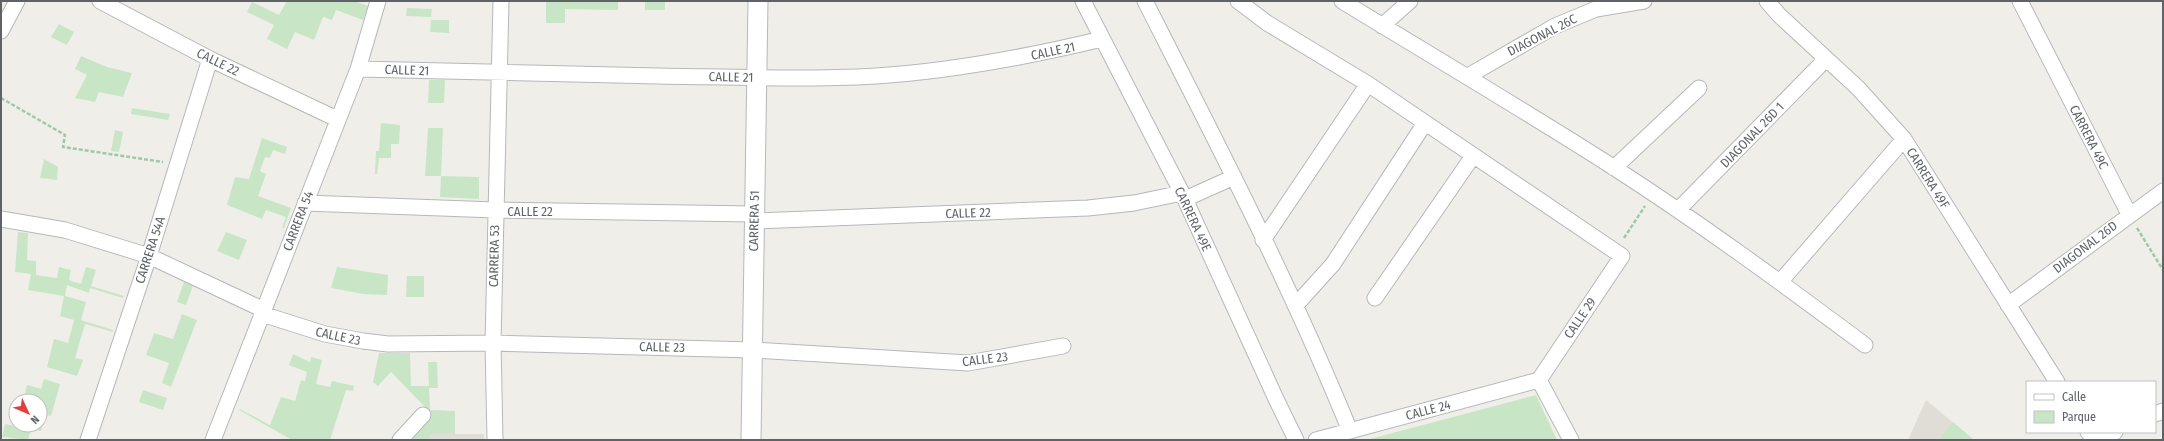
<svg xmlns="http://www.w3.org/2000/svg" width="2164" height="441" font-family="'Fira Sans Condensed',sans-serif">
	<rect width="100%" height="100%" fill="#f0eee8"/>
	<path fill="#e0ddd6" d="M 1926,400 L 1974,440 L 1908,440 Z
		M 429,434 L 484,434 L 484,440 L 429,440 Z"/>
	<path fill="#c8e6c6" d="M 287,1 L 355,1 L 368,6 L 363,20 L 336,10 L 332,20 L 323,17 L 314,40 L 295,32 L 287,49 L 267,39 L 274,25 L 247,12 L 252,2 L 279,15 Z
		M 546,1 L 618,1 L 618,10 L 565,9 L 565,23 L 546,23 Z
		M 645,1 L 665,1 L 665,10 L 645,10 Z
		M 407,8 L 432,9 L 431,17 L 406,16 Z
		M 431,20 L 449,20 L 449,33 L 430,32 Z
		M 59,24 L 74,32 L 67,45 L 51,37 Z
		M 81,56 L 107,67 L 132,73 L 123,97 L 99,92 L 95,102 L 75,98 L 87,75 L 75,69 Z
		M 429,80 L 445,80 L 444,103 L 428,103 Z
		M 132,108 L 170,114 L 168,120 L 131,114 Z
		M 381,123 L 400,125 L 399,144 L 391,144 L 391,158 L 379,158 L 377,174 L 375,174 L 376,151 L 379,151 Z
		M 428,128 L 443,128 L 441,176 L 479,177 L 479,199 L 440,197 L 441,176 L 425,176 Z
		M 115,130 L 123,132 L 119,152 L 111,151 Z
		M 262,138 L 287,147 L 285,154 L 273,150 L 270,158 L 265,157 L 260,171 L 266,174 L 258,196 L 291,208 L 284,228 L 282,228 L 286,217 L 266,210 L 262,219 L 227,205 L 235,177 L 249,179 Z
		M 44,159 L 58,167 L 57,180 L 40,178 Z
		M 18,232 L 28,233 L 27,260 L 36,261 L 36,275 L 57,278 L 59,267 L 71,270 L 69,280 L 81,284 L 86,267 L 96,270 L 91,286 L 124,296 L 123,298 L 90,288 L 89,293 L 67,285 L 65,296 L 86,302 L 81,320 L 113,330 L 113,332 L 85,324 L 75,358 L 83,360 L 77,376 L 47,367 L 54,339 L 68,343 L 74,320 L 60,316 L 64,296 L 28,290 L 31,274 L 15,272 Z
		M 226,232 L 247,240 L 239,260 L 217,251 Z
		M 337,267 L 388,275 L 387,295 L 363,294 L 331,288 Z
		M 407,276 L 424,276 L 424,297 L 406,297 Z
		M 185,279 L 194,283 L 186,305 L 177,302 Z
		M 182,314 L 197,320 L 171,387 L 162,383 L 169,363 L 146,355 L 154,333 L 173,339 Z
		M 379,353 L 410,353 L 411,386 L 429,386 L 428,362 L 437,362 L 438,388 L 429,388 L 430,410 L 455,411 L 455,434 L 430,434 L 429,440 L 411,440 L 419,431 L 429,411 L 391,372 L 378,386 L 373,382 Z
		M 293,354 L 310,362 L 311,357 L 322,360 L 316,384 L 330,387 L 332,381 L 354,386 L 353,391 L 346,390 L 330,440 L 292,440 L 239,410 L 240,409 L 270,425 L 281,397 L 295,401 L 301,380 L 305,381 L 307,372 L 289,365 Z
		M 44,379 L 60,384 L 51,416 L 45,415 L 41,431 L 31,429 L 28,440 L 2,437 L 5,424 L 31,429 L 32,425 L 40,425 L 40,401 L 23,401 L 27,385 L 41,389 Z
		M 143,390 L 167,398 L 163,410 L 139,402 Z
		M 1536,395 L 1557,440 L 1366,440 Z
		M 1953,422 L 1974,440 L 1938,440 Z"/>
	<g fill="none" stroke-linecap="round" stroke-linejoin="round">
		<g stroke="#b5b8bb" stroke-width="17">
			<path id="minor" d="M 100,1 L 210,59 L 337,119
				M 1083,1 L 1185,199 L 1276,399 L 1296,440
				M 1145,1 C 1217,143 1290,284 1350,431
				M 1238,1 L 1267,23 L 1368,84 L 1622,256 L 1539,380
				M 1342,1 C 1432,56 1524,110 1613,167 C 1700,223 1783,284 1865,345
				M 1767,1 L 1779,15 L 1858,88 L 1904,139 L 2057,382
				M 2020,1 L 2129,214
				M 1382,26 L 1410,1
				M 1,31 L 17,1
				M 358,69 C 458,72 558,74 658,76 C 730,77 804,80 876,76 C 953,71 1027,57 1102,39
				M 1468,76 L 1555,26 L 1596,9 L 1644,1
				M 1614,168 L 1699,88
				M 1185,199 L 1234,177
				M 305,203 L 495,210 L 754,214
				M 1678,210 L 1826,59
				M 1,219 L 65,230 L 149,256 L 264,310
				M 754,221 L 1088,208 L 1134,203 L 1182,193
				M 1263,240 L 1368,84
				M 1780,282 L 1904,139
				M 1375,298 L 1473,156
				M 1296,305 L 1333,264 L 1425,123
				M 2008,305 L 2163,191
				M 262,314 L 325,334 L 363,341 L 388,344 L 493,343 L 753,350 L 968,363 L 1063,346
				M 1539,380 L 1571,440
				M 2155,414 L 2163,411
				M 2088,432 L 2094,439 L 2115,432
				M 88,440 L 149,256 L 210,59
				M 213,440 L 358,69 L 378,1
				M 400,440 L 423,415
				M 495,440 L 493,343 L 501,1
				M 1316,440 L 1539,380"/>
		</g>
		<g stroke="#b5b8bb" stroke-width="21">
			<path id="tertiary" d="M 751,440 L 758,1"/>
		</g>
		<path stroke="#9fc8a8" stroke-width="2.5" stroke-dasharray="4 2" stroke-linecap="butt" d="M 1,98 L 65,135 L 63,147 L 163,162
			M 2137,228 L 2163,270
			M 1624,238 L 1645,206"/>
		<use href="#minor" stroke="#fff" stroke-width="15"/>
		<use href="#tertiary" stroke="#fff" stroke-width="19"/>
	</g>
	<g text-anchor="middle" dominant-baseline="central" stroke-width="3.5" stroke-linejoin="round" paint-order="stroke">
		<g font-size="13" fill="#5f6367" stroke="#fff">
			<text transform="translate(1542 35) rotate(-27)">DIAGONAL 26C</text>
			<text transform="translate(1053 51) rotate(-12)">CALLE 21</text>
			<text transform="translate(218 62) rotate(26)">CALLE 22</text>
			<text transform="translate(407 70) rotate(2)">CALLE 21</text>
			<text transform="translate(731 77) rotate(1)">CALLE 21</text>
			<text transform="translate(1752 135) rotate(-46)">DIAGONAL 26D 1</text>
			<text transform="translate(2089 137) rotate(63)">CARRERA 49C</text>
			<text transform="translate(1928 178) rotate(58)">CARRERA 49F</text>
			<text x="530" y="211">CALLE 22</text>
			<text transform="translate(968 213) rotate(-2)">CALLE 22</text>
			<text transform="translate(1193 219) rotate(65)">CARRERA 49E</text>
			<text transform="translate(298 221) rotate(-69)">CARRERA 54</text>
			<text transform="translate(754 221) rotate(-89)">CARRERA 51</text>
			<text transform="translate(2085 247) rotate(-37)">DIAGONAL 26D</text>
			<text transform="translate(150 250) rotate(-72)">CARRERA 54A</text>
			<text transform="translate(494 256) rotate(-89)">CARRERA 53</text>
			<text transform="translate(1580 318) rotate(-56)">CALLE 29</text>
			<text transform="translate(338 336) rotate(12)">CALLE 23</text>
			<text transform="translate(662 347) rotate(1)">CALLE 23</text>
			<text transform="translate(985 359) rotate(-7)">CALLE 23</text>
			<text transform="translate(1428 410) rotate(-15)">CALLE 24</text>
		</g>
	</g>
	<rect width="2164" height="441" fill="none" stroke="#5f6367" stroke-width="4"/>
	<rect x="2026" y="381" width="130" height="52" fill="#ffffff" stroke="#bfc1c2"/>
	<rect x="2034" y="394" width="20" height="6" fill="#ffffff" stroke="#bfc1c2"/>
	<text x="2062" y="401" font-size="12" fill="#5f6367">Calle</text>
	<rect x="2034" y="411" width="20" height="12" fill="#c8e6c6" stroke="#bfc1c2"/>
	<text x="2062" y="421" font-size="12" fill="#5f6367">Parque</text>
	<g transform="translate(28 413) rotate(134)"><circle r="19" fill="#ffffff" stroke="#bfc1c2"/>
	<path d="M0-3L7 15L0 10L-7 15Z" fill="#e33f3b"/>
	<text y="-6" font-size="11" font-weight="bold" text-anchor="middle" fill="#5f6367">N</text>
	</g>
</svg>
